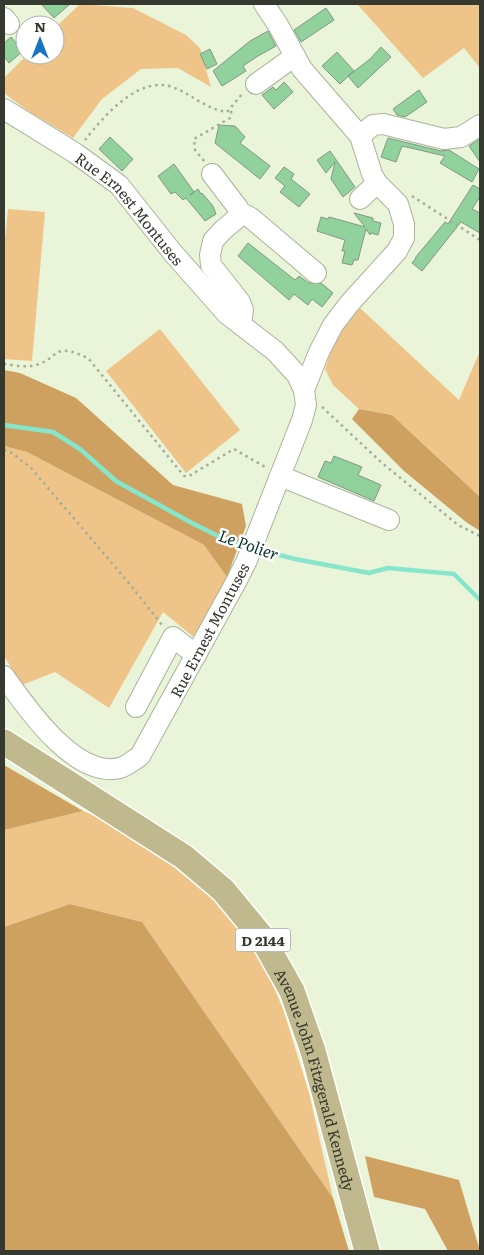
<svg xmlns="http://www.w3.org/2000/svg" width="484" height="1255" font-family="Literata,serif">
	<rect width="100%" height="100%" fill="#e9f4d9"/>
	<path fill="#eec488" d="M 80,4 L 133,8 L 186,35 L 200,48 L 211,87 L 178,68 L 141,69 L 102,99 L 73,138 L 28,111 L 4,93 L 4,78 L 27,55 L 55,55 L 55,28 Z
		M 360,4 L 480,4 L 480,68 L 464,48 L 423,78 L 358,5 Z
		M 8,209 L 45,212 L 32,361 L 4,359 L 4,251 Z
		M 360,308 L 459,400 L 480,351 L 480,497 L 392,415 L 359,409 L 333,385 L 325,369 L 336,336 Z
		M 160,329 L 240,430 L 186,473 L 106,371 Z
		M 4,446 L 27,452 L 204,545 L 227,577 L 195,638 L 163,612 L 109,708 L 55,672 L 22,685 L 4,656 Z
		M 83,811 L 108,821 L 174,867 L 222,906 L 259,953 L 283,1009 L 309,1093 L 333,1198 L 142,922 L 70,904 L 4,927 L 4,830 Z"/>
	<path fill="#cfa160" d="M 4,370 L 20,373 L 76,398 L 173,485 L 242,504 L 246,526 L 227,577 L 204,545 L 27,452 L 4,446 Z
		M 359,409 L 392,415 L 480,497 L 480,531 L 466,522 L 404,471 L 352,419 Z
		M 4,765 L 83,811 L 4,830 Z
		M 70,904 L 142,922 L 333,1198 L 349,1251 L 4,1251 L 4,927 Z
		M 365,1156 L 459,1180 L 480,1251 L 448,1251 L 425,1209 L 374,1197 Z"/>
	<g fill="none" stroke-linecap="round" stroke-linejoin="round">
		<path stroke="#86e6cc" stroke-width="4.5" d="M 4,425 L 53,432 L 80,449 L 116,481 L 190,522 L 230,542 L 246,546
			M 256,549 L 295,559 L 369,573 L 388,568 L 454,574 L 480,600"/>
	</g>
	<path fill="#90d19c" stroke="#829885" d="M 41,4 L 70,4 L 54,18 Z
		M 326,8 L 334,20 L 301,42 L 294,30 Z
		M 268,31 L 276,46 L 258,56 L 243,66 L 246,71 L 222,86 L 213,71 L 250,41 Z
		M 11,37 L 23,51 L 9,63 L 4,56 L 4,43 Z
		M 381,47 L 391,57 L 358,88 L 348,76 L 370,59 Z
		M 210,49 L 217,64 L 207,69 L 200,54 Z
		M 337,52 L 354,71 L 340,84 L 322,66 Z
		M 284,82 L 293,92 L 274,109 L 262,95 L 273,87 L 276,90 Z
		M 419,90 L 427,102 L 405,117 L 397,115 L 393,109 Z
		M 219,125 L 235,126 L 245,137 L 240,143 L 270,166 L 260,179 L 215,143 Z
		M 110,137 L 133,159 L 122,171 L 99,149 Z
		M 388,138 L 441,151 L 449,150 L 479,169 L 472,182 L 440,163 L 445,156 L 402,146 L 396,162 L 381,157 Z
		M 480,139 L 480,162 L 469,146 Z
		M 330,151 L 355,187 L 343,197 L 331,179 L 335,162 L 326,173 L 317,160 Z
		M 174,164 L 194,192 L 190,195 L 198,189 L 201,194 L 202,193 L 213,206 L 216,214 L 205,221 L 186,198 L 183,200 L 175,192 L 171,194 L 158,176 Z
		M 284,167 L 294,174 L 291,179 L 310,194 L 299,207 L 280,192 L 285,186 L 275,178 Z
		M 473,185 L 480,189 L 480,197 L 472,209 L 480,213 L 480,233 L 461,222 L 422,271 L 412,263 L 416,258 L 415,258 L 445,222 L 448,224 Z
		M 354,213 L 373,218 L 373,221 L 381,223 L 378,235 L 371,233 L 370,235 L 366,229 L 358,260 L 354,260 L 352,265 L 342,263 L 345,251 L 342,251 L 345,240 L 317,231 L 321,217 L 328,219 L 329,217 L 365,227 Z
		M 248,243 L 295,280 L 299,276 L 309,283 L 321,283 L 333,293 L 322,307 L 312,299 L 308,305 L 294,294 L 289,300 L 238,256 Z
		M 334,456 L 362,467 L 358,475 L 381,485 L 374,501 L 318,477 L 325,461 L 331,463 Z"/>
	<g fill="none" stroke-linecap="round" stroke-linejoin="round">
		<g stroke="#aab49b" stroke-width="22">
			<g id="minor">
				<path d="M 264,4 L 278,25 L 302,69 L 360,136 L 372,174 L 377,183 L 398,204 L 404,224 L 404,238 L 397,251 L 349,304 L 333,325 L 319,352 L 304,390"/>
				<path d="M 4,18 L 9,24"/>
				<path d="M 256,84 L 295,56"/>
				<path id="s1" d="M 4,109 L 75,153 L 119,185 L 173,253 L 227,314 L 275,351 L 297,375 L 304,390 L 306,405 L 302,420 L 247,560 L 236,582 L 140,756 C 134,760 127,766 120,768 C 75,779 26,707 4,676"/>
				<path d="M 360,136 L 373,125 L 383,124 L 444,139 L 461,137 L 480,125"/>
				<path d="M 212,174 L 238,208 L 241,215"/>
				<path d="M 360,199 L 377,183"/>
				<path d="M 241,325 L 243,310 L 240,302 L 211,265 L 210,255 L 213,241 L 223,230 L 241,215 L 246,215 L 251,218 L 316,273"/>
				<path d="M 280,476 L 389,520"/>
				<path d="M 136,707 L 173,637 L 196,655"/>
			</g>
		</g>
		<g stroke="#fff" stroke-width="28">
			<g id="major">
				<path id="s2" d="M 4,742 L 184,857 L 223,890 L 261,936 L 292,991 L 313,1051 L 367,1251"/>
			</g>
		</g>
		<path stroke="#a4ad98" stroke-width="2.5" stroke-dasharray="2.5 4" stroke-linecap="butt" d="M 85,140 C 103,117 139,75 172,87 C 192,94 205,109 227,112 L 243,93
			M 204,161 L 195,150 L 194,139 L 230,118 L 232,108
			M 412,196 L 480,240
			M 4,364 C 12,365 23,367 31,366 C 61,361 49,340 88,358 L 184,476 L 189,476 L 234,449 L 267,468
			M 322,407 L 382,463 L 458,525 L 480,536
			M 4,450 L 12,453 L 31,468 L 128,582 L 162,625"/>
		<use href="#minor" stroke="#fff" stroke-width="20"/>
		<use href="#major" stroke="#c0b98d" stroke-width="25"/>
	</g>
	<g text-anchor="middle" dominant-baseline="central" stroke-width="5" stroke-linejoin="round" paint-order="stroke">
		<rect fill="#fff" stroke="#72746d" stroke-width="1" x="235.5" y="928.5" width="55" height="23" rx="4"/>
		<g font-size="14" font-weight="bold" fill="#35392f">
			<text x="263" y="940">D 2144</text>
		</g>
		<g font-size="15" fill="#35392f" stroke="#fff">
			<text stroke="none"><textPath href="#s1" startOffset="162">Rue Ernest Montuses</textPath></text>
			<text transform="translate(209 630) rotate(-62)">Rue Ernest Montuses</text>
			<text stroke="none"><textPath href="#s2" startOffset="479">Avenue John Fitzgerald Kennedy</textPath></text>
		</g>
		<g font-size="16" font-style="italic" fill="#05342a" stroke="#fff">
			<text transform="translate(249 544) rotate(19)">Le Polier</text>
		</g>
	</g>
	<rect width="484" height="1255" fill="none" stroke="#35392f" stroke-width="10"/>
	<g transform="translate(40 40)"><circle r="24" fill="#ffffff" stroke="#aeb0ac"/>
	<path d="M0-4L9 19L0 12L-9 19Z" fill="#1575c2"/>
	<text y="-8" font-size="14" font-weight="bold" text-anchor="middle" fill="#35392f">N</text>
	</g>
</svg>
